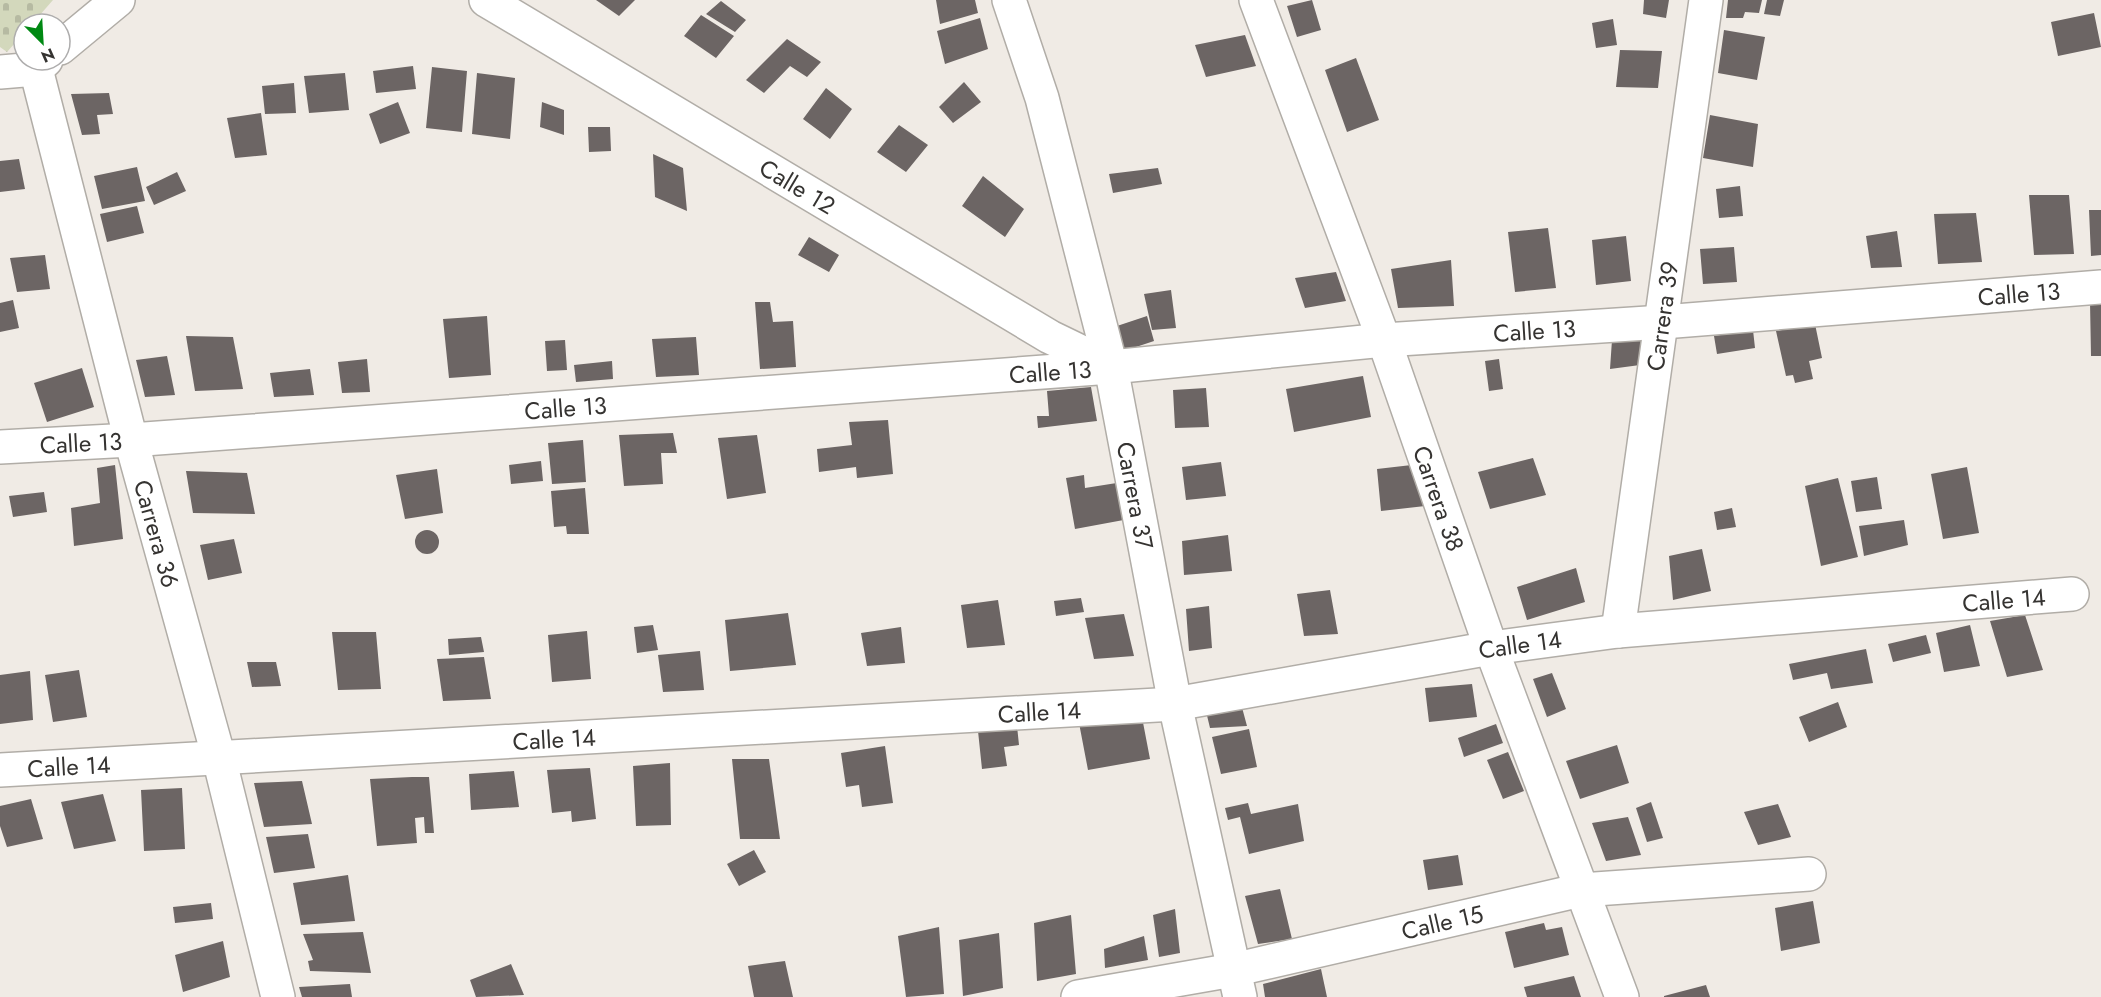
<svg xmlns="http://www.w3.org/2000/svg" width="2101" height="997" font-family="Jost,sans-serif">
	<defs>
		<pattern id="cemetery-stones" width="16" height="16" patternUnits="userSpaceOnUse" patternTransform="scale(1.5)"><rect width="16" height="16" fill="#d3d8bc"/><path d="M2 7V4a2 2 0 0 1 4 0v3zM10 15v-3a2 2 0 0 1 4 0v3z" fill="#b6baa2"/></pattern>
	</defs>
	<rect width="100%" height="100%" fill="#f0ebe5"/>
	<path fill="url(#cemetery-stones)" d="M 0,0 L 53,0 L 32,24 L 24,24 L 24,33 L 7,52 L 0,47 Z"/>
	<path fill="#6c6564" d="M 596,0 L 635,0 L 619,16 Z
		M 936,0 L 975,0 L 978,13 L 940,24 Z
		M 1312,0 L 1321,30 L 1297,37 L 1287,6 Z
		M 1644,0 L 1669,0 L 1666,18 L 1643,14 Z
		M 1728,0 L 1762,0 L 1759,13 L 1745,12 L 1743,18 L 1726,18 Z
		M 1767,0 L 1784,0 L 1780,16 L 1764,14 Z
		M 721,1 L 746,20 L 735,32 L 706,14 Z
		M 2094,13 L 2101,47 L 2058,56 L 2051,22 Z
		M 701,15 L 734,36 L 716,58 L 684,36 Z
		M 980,18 L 988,49 L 945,64 L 937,31 Z
		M 1613,19 L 1617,45 L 1596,48 L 1592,23 Z
		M 1724,30 L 1765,37 L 1757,80 L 1718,73 Z
		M 1245,35 L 1256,66 L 1206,77 L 1195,45 Z
		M 787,39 L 821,62 L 807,77 L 790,66 L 764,93 L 746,80 Z
		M 1620,50 L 1662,51 L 1658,88 L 1616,87 Z
		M 1356,58 L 1379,120 L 1347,132 L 1325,70 Z
		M 413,66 L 416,89 L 376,93 L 373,71 Z
		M 432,67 L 467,71 L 462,132 L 426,128 Z
		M 345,73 L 349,110 L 309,113 L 304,76 Z
		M 477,73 L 515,78 L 510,139 L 472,134 Z
		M 964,82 L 981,102 L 953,123 L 939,107 Z
		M 294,83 L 296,113 L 265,114 L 262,86 Z
		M 826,88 L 852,109 L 830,139 L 803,119 Z
		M 109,93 L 113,114 L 97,115 L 100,134 L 82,135 L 71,94 Z
		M 398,102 L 410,133 L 380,144 L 369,114 Z
		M 542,102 L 564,110 L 564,135 L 540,127 Z
		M 261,113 L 267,155 L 235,158 L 227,118 Z
		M 1710,115 L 1758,124 L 1753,167 L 1703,158 Z
		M 899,125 L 928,145 L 906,172 L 877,152 Z
		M 588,127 L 610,127 L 611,151 L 589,152 Z
		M 653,154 L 683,168 L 687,211 L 655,197 Z
		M 19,159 L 25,189 L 0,192 L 0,161 Z
		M 137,167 L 145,201 L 102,209 L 94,176 Z
		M 1158,168 L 1162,184 L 1113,193 L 1109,174 Z
		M 177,172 L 186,191 L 154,205 L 146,187 Z
		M 983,176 L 1024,209 L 1005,237 L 962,206 Z
		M 1740,186 L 1743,216 L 1719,218 L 1716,189 Z
		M 2029,195 L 2069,195 L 2074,254 L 2034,255 Z
		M 137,206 L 144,233 L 107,242 L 100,214 Z
		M 2089,210 L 2101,210 L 2101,255 L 2091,256 Z
		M 1976,213 L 1982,262 L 1938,264 L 1934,214 Z
		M 1548,228 L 1556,288 L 1515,292 L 1508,232 Z
		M 1897,231 L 1902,267 L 1871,268 L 1866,236 Z
		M 1626,236 L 1631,281 L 1596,285 L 1592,240 Z
		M 809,237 L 839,255 L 829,272 L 798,255 Z
		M 1734,247 L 1737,282 L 1703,284 L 1700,249 Z
		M 45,255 L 50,289 L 17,292 L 10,258 Z
		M 1451,260 L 1454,306 L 1398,308 L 1391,269 Z
		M 1336,272 L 1346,301 L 1305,308 L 1295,278 Z
		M 1171,290 L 1176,328 L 1152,330 L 1144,294 Z
		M 13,300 L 19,328 L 0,332 L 0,303 Z
		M 755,302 L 770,302 L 773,322 L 793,321 L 796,367 L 760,369 Z
		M 2090,302 L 2101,303 L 2101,356 L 2091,356 Z
		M 487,316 L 491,375 L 449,378 L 443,319 Z
		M 1147,316 L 1154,341 L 1124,351 L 1117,326 Z
		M 1815,324 L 1822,358 L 1809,361 L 1813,379 L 1795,383 L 1793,375 L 1786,376 L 1776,331 Z
		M 1753,330 L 1755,348 L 1717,354 L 1714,336 Z
		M 186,336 L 233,337 L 243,389 L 195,391 Z
		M 1645,336 L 1640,365 L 1610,369 L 1612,340 Z
		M 696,337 L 699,375 L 656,377 L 652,339 Z
		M 565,340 L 567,370 L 547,371 L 545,341 Z
		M 167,356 L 175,395 L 145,397 L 136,360 Z
		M 367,359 L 370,392 L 342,393 L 338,362 Z
		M 1499,359 L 1503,389 L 1489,391 L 1485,361 Z
		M 612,361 L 613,379 L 576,382 L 574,365 Z
		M 82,368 L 94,407 L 47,422 L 34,383 Z
		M 310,369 L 314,395 L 274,397 L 270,373 Z
		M 1363,376 L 1371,417 L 1294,432 L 1286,389 Z
		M 1091,387 L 1097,421 L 1038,428 L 1037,416 L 1049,416 L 1047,391 Z
		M 1206,388 L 1209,427 L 1175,428 L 1173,390 Z
		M 888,420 L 893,474 L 857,478 L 856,467 L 819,472 L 817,449 L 852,445 L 849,422 Z
		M 673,433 L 677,453 L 661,453 L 663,484 L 624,486 L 619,435 Z
		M 757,435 L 766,493 L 727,499 L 718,438 Z
		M 583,440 L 586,482 L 552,484 L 548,443 Z
		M 1533,458 L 1546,495 L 1490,509 L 1478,472 Z
		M 541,461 L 543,481 L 511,484 L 509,465 Z
		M 1221,462 L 1226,496 L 1186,500 L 1182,467 Z
		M 1429,463 L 1434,505 L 1381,511 L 1377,469 Z
		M 115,465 L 123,539 L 74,546 L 71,508 L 100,503 L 97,468 Z
		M 1967,467 L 1979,533 L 1943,539 L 1931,474 Z
		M 437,469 L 443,513 L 405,519 L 396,475 Z
		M 186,471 L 247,473 L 255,514 L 193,513 Z
		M 1084,475 L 1085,488 L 1123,482 L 1129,519 L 1075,529 L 1066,478 Z
		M 1877,477 L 1882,509 L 1856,512 L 1851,481 Z
		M 1838,478 L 1858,557 L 1821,566 L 1805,486 Z
		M 585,488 L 589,534 L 567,534 L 566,526 L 554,527 L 551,491 Z
		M 44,492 L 47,512 L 13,517 L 9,496 Z
		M 1732,508 L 1736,527 L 1717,530 L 1714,512 Z
		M 1904,520 L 1908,545 L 1864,556 L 1859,526 Z
		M415 542a12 12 0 1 1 24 0a12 12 0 1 1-24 0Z
		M 1228,535 L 1232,571 L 1184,575 L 1182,541 Z
		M 234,539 L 242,573 L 208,580 L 200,545 Z
		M 1702,549 L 1711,591 L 1673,600 L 1669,556 Z
		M 1576,568 L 1585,602 L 1527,620 L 1517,587 Z
		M 1330,590 L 1338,634 L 1304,636 L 1297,594 Z
		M 1081,598 L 1084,612 L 1056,616 L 1054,601 Z
		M 998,600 L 1005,645 L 967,648 L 961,605 Z
		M 1209,606 L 1212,648 L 1189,651 L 1186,609 Z
		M 788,613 L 796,665 L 730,671 L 725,620 Z
		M 1124,614 L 1134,656 L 1094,659 L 1085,618 Z
		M 2025,615 L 2043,670 L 2007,677 L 1990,621 Z
		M 653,625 L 658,650 L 637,653 L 634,627 Z
		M 1970,625 L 1980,666 L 1944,672 L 1936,633 Z
		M 901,627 L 905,663 L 867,666 L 861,633 Z
		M 587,631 L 591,679 L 552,682 L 548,635 Z
		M 332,632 L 376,632 L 381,689 L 338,690 Z
		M 1926,635 L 1931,653 L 1893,662 L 1888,644 Z
		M 481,637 L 484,652 L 449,655 L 448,639 Z
		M 1866,649 L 1873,683 L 1831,689 L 1827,673 L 1793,680 L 1789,664 Z
		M 700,651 L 704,690 L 663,692 L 658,655 Z
		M 484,657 L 491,699 L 443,701 L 437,659 Z
		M 247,662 L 276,662 L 281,686 L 252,687 Z
		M 79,670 L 87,717 L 53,722 L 45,675 Z
		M 30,671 L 33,720 L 0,724 L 0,675 Z
		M 1552,673 L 1566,709 L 1547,717 L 1533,679 Z
		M 1472,684 L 1477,717 L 1429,722 L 1425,688 Z
		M 1240,700 L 1247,726 L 1210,728 L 1204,703 Z
		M 1838,702 L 1847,727 L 1809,742 L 1799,717 Z
		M 1141,712 L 1150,759 L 1088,770 L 1079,723 Z
		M 1496,724 L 1503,743 L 1464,757 L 1458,738 Z
		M 1017,726 L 1019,745 L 1004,747 L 1007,766 L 982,769 L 978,731 Z
		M 1249,729 L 1257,767 L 1221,774 L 1212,737 Z
		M 1617,745 L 1629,783 L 1580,799 L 1566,761 Z
		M 885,746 L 893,803 L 862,807 L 859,785 L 846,787 L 841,753 Z
		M 1508,752 L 1524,791 L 1503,799 L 1487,760 Z
		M 732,759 L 769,759 L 780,839 L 740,839 Z
		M 670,763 L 671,825 L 636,826 L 633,766 Z
		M 590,768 L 596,819 L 572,822 L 571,811 L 552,813 L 547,770 Z
		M 514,771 L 519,807 L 471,810 L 469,774 Z
		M 412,777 L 429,777 L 434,833 L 425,833 L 424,817 L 415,818 L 417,843 L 377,846 L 370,779 Z
		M 302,781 L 312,824 L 264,827 L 254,783 Z
		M 182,788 L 185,849 L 144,851 L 141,790 Z
		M 103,794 L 116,841 L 74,849 L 61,802 Z
		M 31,799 L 43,839 L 7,847 L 0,826 L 0,806 Z
		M 1651,802 L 1663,838 L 1647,842 L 1636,808 Z
		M 1248,803 L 1251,814 L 1298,804 L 1304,841 L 1249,854 L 1240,817 L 1228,820 L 1225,808 Z
		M 1778,804 L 1791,837 L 1758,845 L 1744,812 Z
		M 1628,817 L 1641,855 L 1606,861 L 1592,823 Z
		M 308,834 L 315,868 L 274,873 L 266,837 Z
		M 754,850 L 766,872 L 739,886 L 727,864 Z
		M 1458,855 L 1463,885 L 1428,890 L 1423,860 Z
		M 348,875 L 355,921 L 301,925 L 293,883 Z
		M 1280,889 L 1292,939 L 1258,944 L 1245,896 Z
		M 1813,901 L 1820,943 L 1781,951 L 1775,908 Z
		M 211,903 L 213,919 L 175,923 L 173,907 Z
		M 1175,909 L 1180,953 L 1159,957 L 1153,915 Z
		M 1071,915 L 1076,974 L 1037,981 L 1034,923 Z
		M 1544,923 L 1546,930 L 1562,927 L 1569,955 L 1514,968 L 1505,932 Z
		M 939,927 L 944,994 L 906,997 L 898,936 Z
		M 363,932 L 371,973 L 310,971 L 308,961 L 313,960 L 303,934 Z
		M 999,933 L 1003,988 L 963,996 L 959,940 Z
		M 1144,936 L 1148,960 L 1105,968 L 1104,949 Z
		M 223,941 L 230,977 L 183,992 L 175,955 Z
		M 785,961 L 793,997 L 754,997 L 748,966 Z
		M 511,964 L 524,995 L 476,997 L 470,980 Z
		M 1321,969 L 1327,997 L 1265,997 L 1263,984 Z
		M 1574,976 L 1581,997 L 1527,997 L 1524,987 Z
		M 350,984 L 352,997 L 302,997 L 299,987 Z
		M 1706,985 L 1710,997 L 1664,997 L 1664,996 Z"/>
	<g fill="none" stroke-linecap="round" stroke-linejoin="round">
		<g stroke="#b1ada7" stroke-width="36">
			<g id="minor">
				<path id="s1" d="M 486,0 L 1050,337 L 1110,366"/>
				<path id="s2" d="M 1009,0 L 1042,98 L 1111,367 L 1175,704 L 1240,997"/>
				<path id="s3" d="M 1256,0 L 1384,340 L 1491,648 L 1622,997"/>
				<path d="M 60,48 L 118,0"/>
				<path id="s4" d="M 36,69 L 131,440 L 219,758 L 278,997"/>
				<path d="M 0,72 L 36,69 L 46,60"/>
				<path id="s5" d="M 0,447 L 131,440 L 1111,367 L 1384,340 L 1663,322 L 2101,287"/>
				<path id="s6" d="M 1618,631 L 1706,0"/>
				<path id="s7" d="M 0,770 L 1175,704 L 1491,648 L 1618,631 L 2072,594"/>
				<path id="s8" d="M 1078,997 L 1233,970 L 1581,890 L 1809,874"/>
			</g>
		</g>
		<use href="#minor" stroke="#fff" stroke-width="33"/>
	</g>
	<g text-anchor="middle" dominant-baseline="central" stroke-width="6" stroke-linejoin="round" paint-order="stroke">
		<g font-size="24" fill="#353331" stroke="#fff">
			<text stroke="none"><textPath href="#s1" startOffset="363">Calle 12</textPath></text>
			<text stroke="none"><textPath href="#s5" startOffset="2025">Calle 13</textPath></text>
			<text stroke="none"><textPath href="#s6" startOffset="318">Carrera 39</textPath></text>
			<text stroke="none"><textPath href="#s5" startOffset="1539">Calle 13</textPath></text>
			<text stroke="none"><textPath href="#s5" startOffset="1053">Calle 13</textPath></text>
			<text stroke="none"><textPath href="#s5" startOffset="567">Calle 13</textPath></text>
			<text stroke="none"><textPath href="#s5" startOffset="81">Calle 13</textPath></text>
			<text stroke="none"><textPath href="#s2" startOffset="512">Carrera 37</textPath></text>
			<text stroke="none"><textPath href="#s3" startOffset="531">Carrera 38</textPath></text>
			<text stroke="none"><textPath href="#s4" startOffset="480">Carrera 36</textPath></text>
			<text stroke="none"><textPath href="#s7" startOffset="2013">Calle 14</textPath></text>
			<text stroke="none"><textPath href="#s7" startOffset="1527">Calle 14</textPath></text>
			<text stroke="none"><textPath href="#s7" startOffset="1041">Calle 14</textPath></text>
			<text stroke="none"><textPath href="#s7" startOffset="555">Calle 14</textPath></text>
			<text stroke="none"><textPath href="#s7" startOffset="69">Calle 14</textPath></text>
			<text stroke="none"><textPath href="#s8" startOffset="372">Calle 15</textPath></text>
		</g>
	</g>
	<g transform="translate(42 42) rotate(156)"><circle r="28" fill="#ffffff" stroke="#aeadad" stroke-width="1.5"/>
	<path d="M0-4.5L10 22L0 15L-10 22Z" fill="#008913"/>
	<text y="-9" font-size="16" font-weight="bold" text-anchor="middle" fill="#353331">N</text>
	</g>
</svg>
